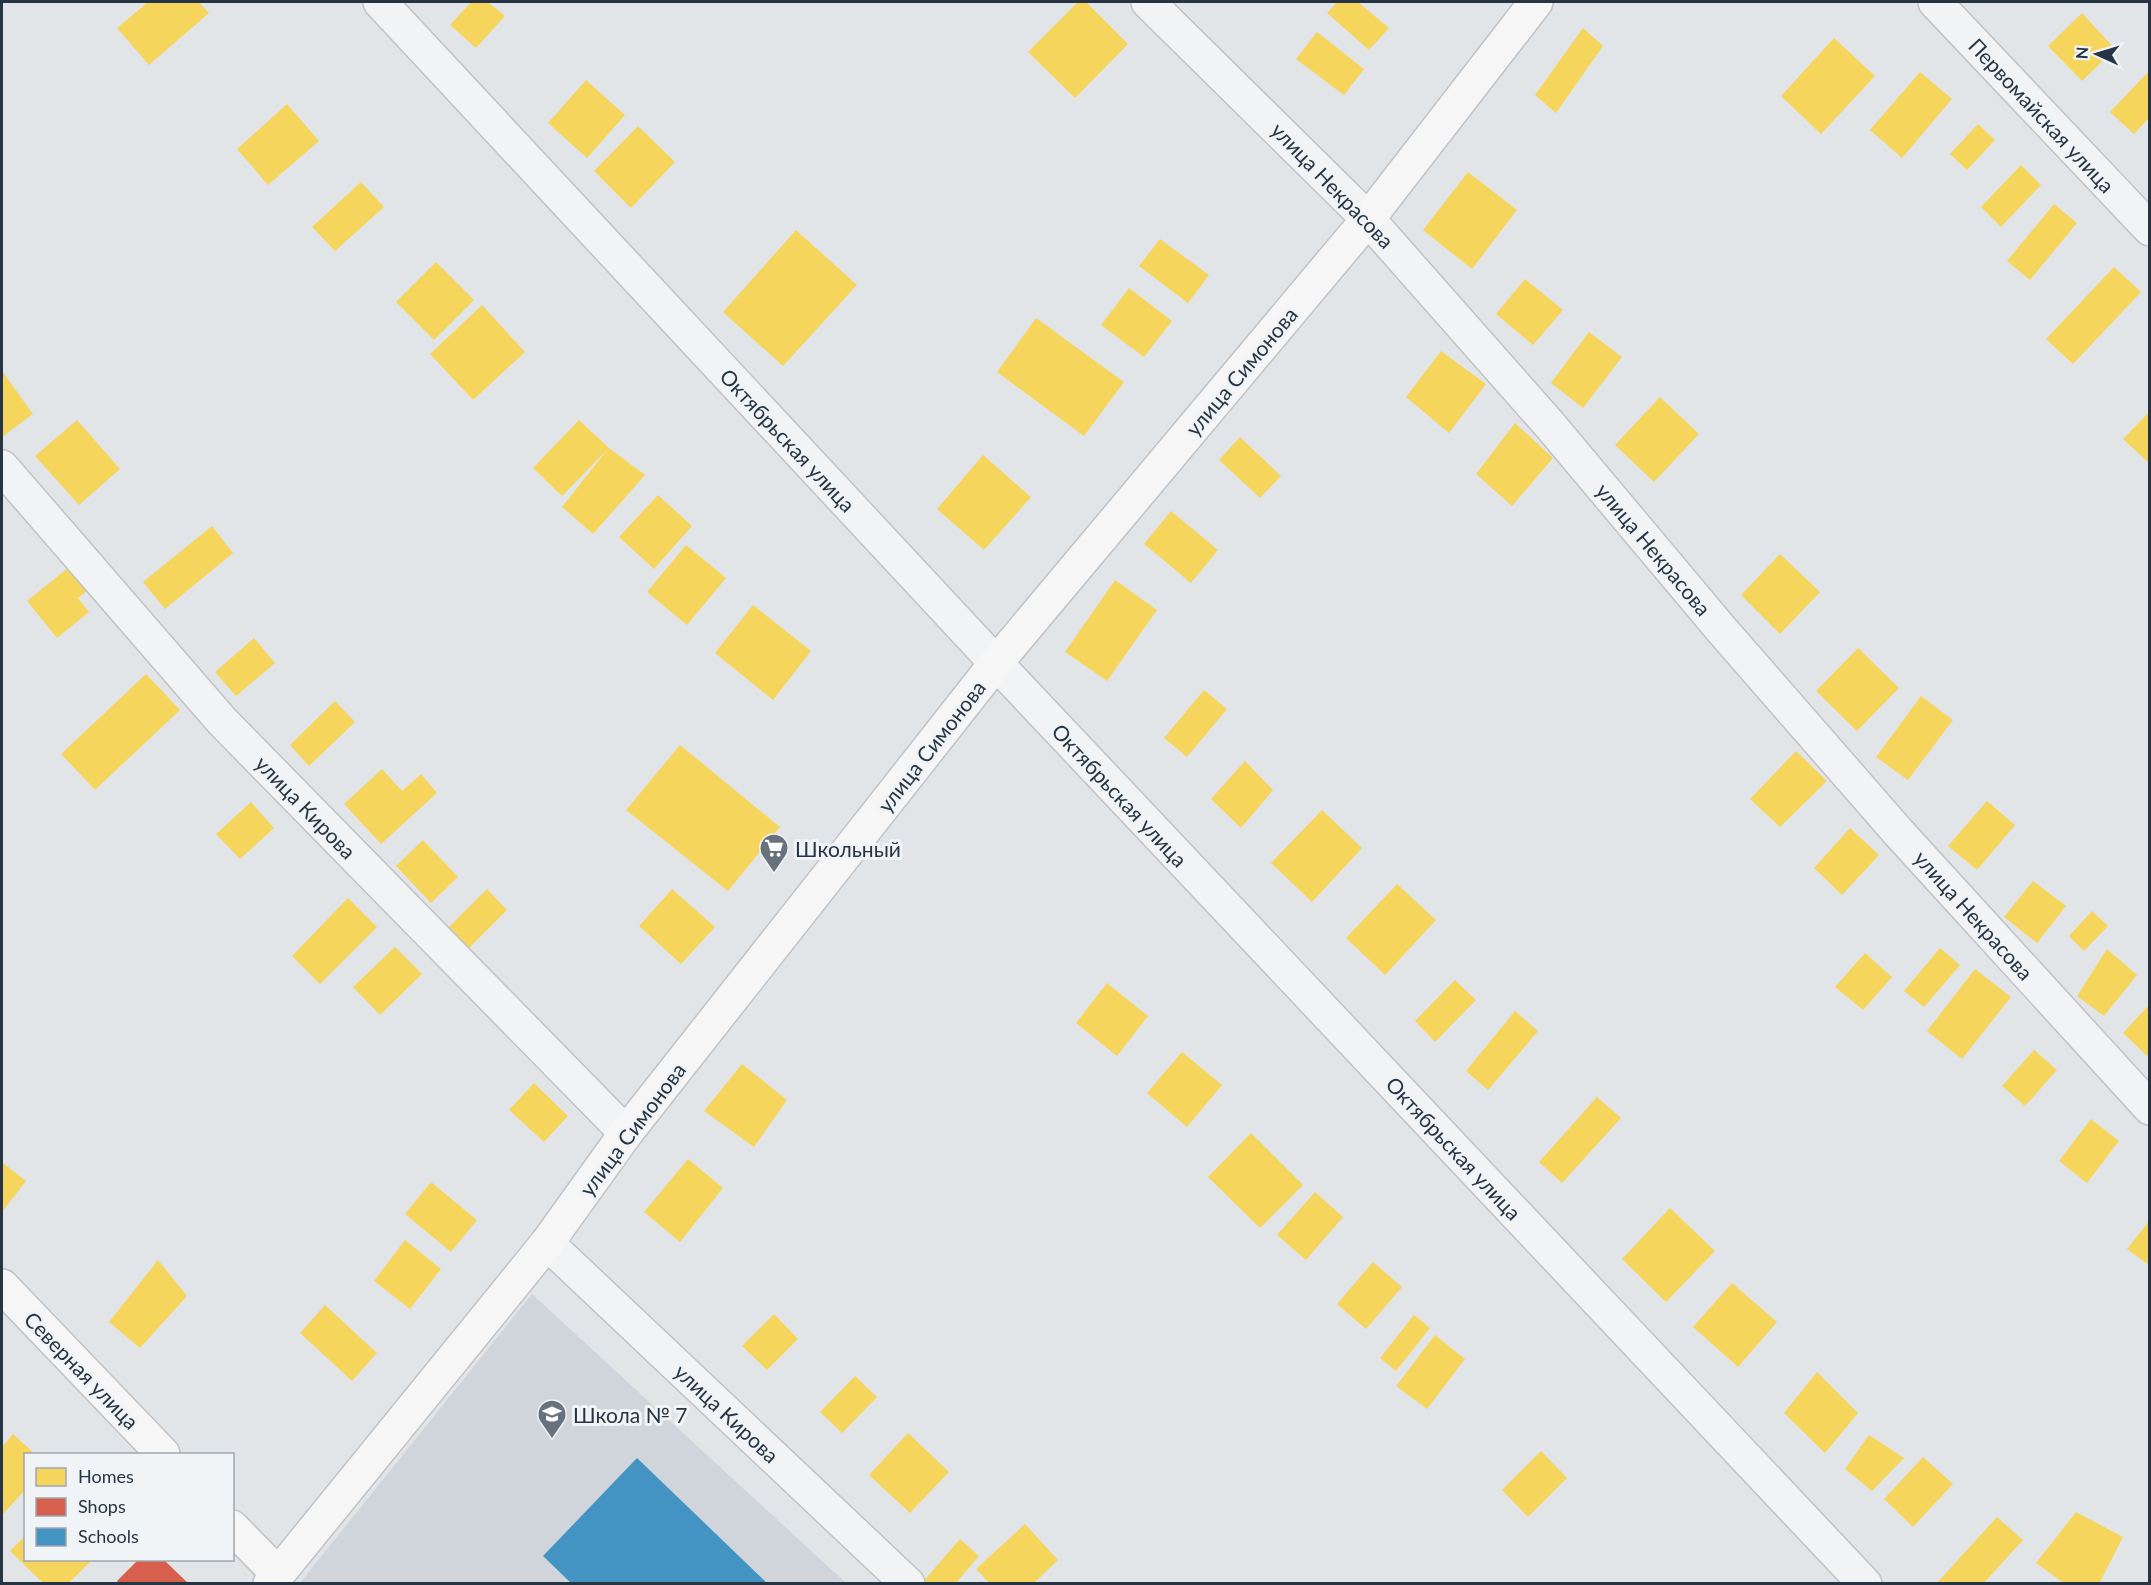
<svg xmlns="http://www.w3.org/2000/svg" width="2151" height="1585" font-family="Lato,sans-serif">
	<rect width="100%" height="100%" fill="#e2e5e8"/>
	<path fill="#d0d5dc" d="M 532,1294 L 846,1583 L 299,1584 Z"/>
	<path fill="#f6d55c" d="M 148,2 L 199,2 L 209,13 L 149,65 L 117,28 Z
		M 471,2 L 488,2 L 505,16 L 476,48 L 450,25 Z
		M 1078,2 L 1086,2 L 1128,44 L 1075,98 L 1028,52 Z
		M 1337,2 L 1358,2 L 1389,28 L 1369,50 L 1327,13 Z
		M 2082,13 L 2115,49 L 2082,81 L 2048,46 Z
		M 1583,28 L 1603,46 L 1556,113 L 1535,95 Z
		M 1317,32 L 1364,69 L 1344,95 L 1296,59 Z
		M 1834,38 L 1875,76 L 1821,134 L 1781,96 Z
		M 2150,70 L 2150,117 L 2134,134 L 2110,112 Z
		M 1920,72 L 1952,99 L 1902,158 L 1870,130 Z
		M 586,80 L 625,115 L 587,158 L 548,123 Z
		M 287,104 L 319,141 L 268,185 L 237,149 Z
		M 1978,124 L 1995,140 L 1967,170 L 1950,154 Z
		M 638,126 L 675,162 L 631,208 L 594,171 Z
		M 2021,165 L 2041,185 L 2001,227 L 1981,207 Z
		M 1468,172 L 1517,210 L 1472,269 L 1423,230 Z
		M 361,182 L 384,207 L 335,251 L 312,227 Z
		M 2054,204 L 2077,223 L 2030,280 L 2007,261 Z
		M 796,230 L 857,285 L 783,366 L 723,312 Z
		M 1160,239 L 1209,275 L 1188,303 L 1139,266 Z
		M 436,262 L 474,300 L 434,340 L 396,302 Z
		M 2114,267 L 2141,292 L 2073,364 L 2046,339 Z
		M 1525,279 L 1563,310 L 1533,345 L 1496,314 Z
		M 1129,288 L 1172,321 L 1144,357 L 1101,325 Z
		M 482,305 L 525,352 L 473,400 L 430,354 Z
		M 1036,318 L 1124,382 L 1084,436 L 997,372 Z
		M 1589,332 L 1622,357 L 1583,408 L 1551,383 Z
		M 1441,351 L 1486,384 L 1449,433 L 1406,397 Z
		M 2,371 L 33,414 L 2,437 Z
		M 1660,397 L 1699,434 L 1654,482 L 1615,445 Z
		M 2150,411 L 2150,464 L 2123,439 Z
		M 77,420 L 120,469 L 79,505 L 35,456 Z
		M 579,420 L 609,448 L 645,475 L 593,534 L 562,507 L 607,450 L 562,496 L 533,468 Z
		M 1515,423 L 1553,458 L 1512,506 L 1476,474 Z
		M 1240,437 L 1281,476 L 1260,498 L 1219,460 Z
		M 983,455 L 1031,497 L 984,550 L 937,509 Z
		M 658,495 L 692,526 L 654,569 L 619,537 Z
		M 1171,511 L 1218,550 L 1191,583 L 1144,544 Z
		M 212,526 L 233,553 L 165,609 L 143,582 Z
		M 686,545 L 726,578 L 687,625 L 647,592 Z
		M 1780,554 L 1820,592 L 1780,634 L 1741,595 Z
		M 69,567 L 87,591 L 78,598 L 89,612 L 57,638 L 27,601 Z
		M 1115,580 L 1157,610 L 1107,681 L 1065,652 Z
		M 753,605 L 811,651 L 773,700 L 715,653 Z
		M 254,638 L 275,663 L 236,696 L 215,672 Z
		M 1858,648 L 1899,688 L 1857,731 L 1816,691 Z
		M 146,674 L 180,710 L 95,790 L 61,754 Z
		M 1204,690 L 1227,709 L 1187,757 L 1164,738 Z
		M 1921,696 L 1953,720 L 1908,780 L 1876,757 Z
		M 335,701 L 355,722 L 309,766 L 290,745 Z
		M 680,745 L 780,827 L 728,891 L 626,810 Z
		M 1796,751 L 1827,781 L 1780,827 L 1750,799 Z
		M 1245,761 L 1273,790 L 1241,828 L 1211,799 Z
		M 382,769 L 402,791 L 421,774 L 437,793 L 381,844 L 344,804 Z
		M 1987,801 L 2015,825 L 1977,870 L 1948,846 Z
		M 251,802 L 274,828 L 240,859 L 216,834 Z
		M 1322,810 L 1362,848 L 1312,902 L 1271,863 Z
		M 1850,828 L 1879,855 L 1842,895 L 1814,868 Z
		M 423,840 L 458,877 L 431,903 L 396,866 Z
		M 2033,881 L 2066,906 L 2037,943 L 2004,917 Z
		M 1397,884 L 1436,920 L 1385,975 L 1346,938 Z
		M 487,889 L 507,910 L 469,948 L 449,927 Z
		M 672,889 L 715,927 L 681,964 L 639,926 Z
		M 348,898 L 377,927 L 320,984 L 292,956 Z
		M 2092,911 L 2108,926 L 2084,951 L 2069,936 Z
		M 395,947 L 422,974 L 380,1015 L 353,987 Z
		M 1940,948 L 1960,965 L 1924,1007 L 1904,991 Z
		M 2107,949 L 2137,975 L 2104,1016 L 2077,996 Z
		M 1865,953 L 1892,977 L 1863,1010 L 1835,987 Z
		M 1975,969 L 2011,997 L 1962,1059 L 1927,1031 Z
		M 1455,980 L 1476,1000 L 1435,1042 L 1415,1021 Z
		M 1107,983 L 1148,1016 L 1117,1056 L 1076,1023 Z
		M 2148,1006 L 2150,1008 L 2150,1053 L 2147,1056 L 2123,1033 Z
		M 1515,1011 L 1538,1031 L 1488,1090 L 1466,1071 Z
		M 2034,1050 L 2057,1070 L 2025,1106 L 2002,1086 Z
		M 1182,1052 L 1222,1085 L 1187,1127 L 1147,1093 Z
		M 742,1064 L 787,1100 L 754,1147 L 704,1111 Z
		M 534,1083 L 568,1116 L 544,1142 L 509,1110 Z
		M 1597,1097 L 1621,1118 L 1562,1183 L 1539,1162 Z
		M 2091,1119 L 2119,1141 L 2087,1183 L 2059,1161 Z
		M 1251,1133 L 1303,1185 L 1260,1228 L 1208,1177 Z
		M 688,1159 L 723,1188 L 680,1242 L 644,1212 Z
		M 3,1163 L 26,1181 L 2,1212 L 2,1164 Z
		M 431,1182 L 477,1220 L 451,1252 L 405,1214 Z
		M 1315,1192 L 1343,1217 L 1306,1260 L 1277,1235 Z
		M 1670,1208 L 1715,1251 L 1666,1302 L 1622,1259 Z
		M 2150,1220 L 2150,1266 L 2127,1249 Z
		M 405,1240 L 441,1269 L 410,1309 L 374,1281 Z
		M 158,1260 L 187,1296 L 140,1348 L 109,1322 Z
		M 1373,1262 L 1402,1287 L 1366,1329 L 1337,1304 Z
		M 1732,1283 L 1777,1322 L 1738,1367 L 1693,1327 Z
		M 325,1305 L 377,1353 L 352,1381 L 300,1333 Z
		M 774,1314 L 798,1339 L 767,1370 L 742,1346 Z
		M 1414,1315 L 1430,1328 L 1396,1371 L 1380,1358 Z
		M 1435,1335 L 1465,1359 L 1427,1409 L 1396,1386 Z
		M 1817,1372 L 1858,1413 L 1825,1453 L 1784,1413 Z
		M 855,1376 L 877,1397 L 842,1433 L 820,1412 Z
		M 908,1433 L 949,1472 L 910,1513 L 869,1475 Z
		M 13,1434 L 35,1454 L 26,1454 L 26,1489 L 2,1515 L 2,1447 Z
		M 1869,1435 L 1904,1458 L 1872,1491 L 1845,1469 Z
		M 1541,1451 L 1567,1478 L 1528,1517 L 1502,1490 Z
		M 1923,1457 L 1953,1484 L 1913,1527 L 1884,1499 Z
		M 2076,1512 L 2123,1537 L 2099,1584 L 2065,1584 L 2036,1563 Z
		M 1997,1517 L 2023,1540 L 1983,1584 L 1936,1584 Z
		M 1025,1524 L 1058,1560 L 1033,1584 L 990,1584 L 976,1569 Z
		M 26,1535 L 26,1560 L 92,1560 L 68,1584 L 44,1584 L 10,1551 Z
		M 960,1539 L 979,1556 L 955,1584 L 921,1584 Z"/>
	<path fill="#d6604d" d="M 138,1560 L 164,1560 L 189,1584 L 120,1584 L 117,1581 Z"/>
	<path fill="#4393c3" d="M 637,1458 L 768,1584 L 572,1584 L 543,1556 Z"/>
	<g fill="none" stroke-linecap="round" stroke-linejoin="round">
		<g stroke="#c0c3c6" stroke-width="36">
			<path id="street" d="M 380,2 L 996,663 L 1865,1584
				M 1148,2 L 1368,219 L 1549,424 L 1721,629 L 1899,833 L 2150,1108
				M 1935,2 L 2150,229
				M 2,467 L 222,721 L 626,1133
				M 547,1243 L 908,1584"/>
		</g>
		<g stroke="#c0c3c6" stroke-width="36">
			<path id="secondary" d="M 2,1286 L 163,1454
				M 232,1527 L 278,1574
				M 270,1584 L 547,1243 L 626,1133 L 996,663 L 1368,219 L 1536,2"/>
		</g>
		<use href="#street" stroke="#f2f3f4" stroke-width="33"/>
		<use href="#secondary" stroke="#f6f6f7" stroke-width="33"/>
	</g>
	<defs>
		<g id="supermarket-pin" transform="scale(1.5)"><path d="M0 17L-7.5 6A9.5 9.5 0 1 1 7.5 6Z" fill="#68727d" stroke="#f0f4f7"/><path d="M-6-5.5h2.5l.6 2H6L4.5 2H-2.5L-4.4-4H-6ZM-1.5 3.2a1.3 1.3 0 1 0 .1 0ZM3 3.2a1.3 1.3 0 1 0 .1 0Z" fill="#fff"/></g>
		<g id="school-pin" transform="scale(1.5)"><path d="M0 17L-7.5 6A9.5 9.5 0 1 1 7.5 6Z" fill="#68727d" stroke="#f0f4f7"/><path d="M0-5L7-2L0 1L-7-2ZM-4 1L0 2.5L4 1V4Q0 6-4 4Z" fill="#fff"/></g>
	</defs>
	<g fill-rule="evenodd">
		<use href="#supermarket-pin" x="774" y="848"/>
		<use href="#school-pin" x="552" y="1414"/>
	</g>
	<g text-anchor="middle" dominant-baseline="central" stroke-width="6" stroke-linejoin="round" paint-order="stroke">
		<g font-size="21" fill="#273443" stroke="#f0f4f7">
			<text transform="translate(2042 115) rotate(47)">Первомайская улица</text>
			<text transform="translate(1333 185) rotate(46)">улица Некрасова</text>
			<text transform="translate(1241 371) rotate(-50)">улица Симонова</text>
			<text transform="translate(788 440) rotate(47)">Октябрьская улица</text>
			<text transform="translate(1654 549) rotate(50)">улица Некрасова</text>
			<text transform="translate(931 746) rotate(-52)">улица Симонова</text>
			<text transform="translate(1120 795) rotate(47)">Октябрьская улица</text>
			<text transform="translate(306 807) rotate(46)">улица Кирова</text>
			<text transform="translate(1974 915) rotate(48)">улица Некрасова</text>
			<text transform="translate(632 1129) rotate(-53)">улица Симонова</text>
			<text transform="translate(1454 1148) rotate(47)">Октябрьская улица</text>
			<text transform="translate(82 1370) rotate(46)">Северная улица</text>
			<text transform="translate(727 1413) rotate(43)">улица Кирова</text>
		</g>
		<g font-size="21" fill="#273443" stroke="#f0f4f7" text-anchor="start">
			<text x="795" y="848">Школьный</text>
			<text x="573" y="1414">Школа № 7</text>
		</g>
	</g>
	<rect width="2151" height="1585" fill="none" stroke="#273443" stroke-width="6"/>
	<rect x="24" y="1453" width="210" height="108" fill="#f0f4f7" stroke="#a0a7af" stroke-width="1.5"/>
	<rect x="36" y="1468" width="30" height="18" fill="#f6d55c" stroke="#a0a7af" stroke-width="1.5"/>
	<text x="78" y="1483" font-size="18" fill="#273443">Homes</text>
	<rect x="36" y="1498" width="30" height="18" fill="#d6604d" stroke="#a0a7af" stroke-width="1.5"/>
	<text x="78" y="1513" font-size="18" fill="#273443">Shops</text>
	<rect x="36" y="1528" width="30" height="18" fill="#4393c3" stroke="#a0a7af" stroke-width="1.5"/>
	<text x="78" y="1543" font-size="18" fill="#273443">Schools</text>
	<g transform="translate(2097 54) rotate(274)" stroke="#f0f4f7" stroke-width="4.5" paint-order="stroke">
	<path d="M0-4.5L10 22L0 15L-10 22Z" fill="#273443"/>
	<text y="-9" font-size="16" font-weight="bold" text-anchor="middle" fill="#273443">N</text>
	</g>
</svg>
